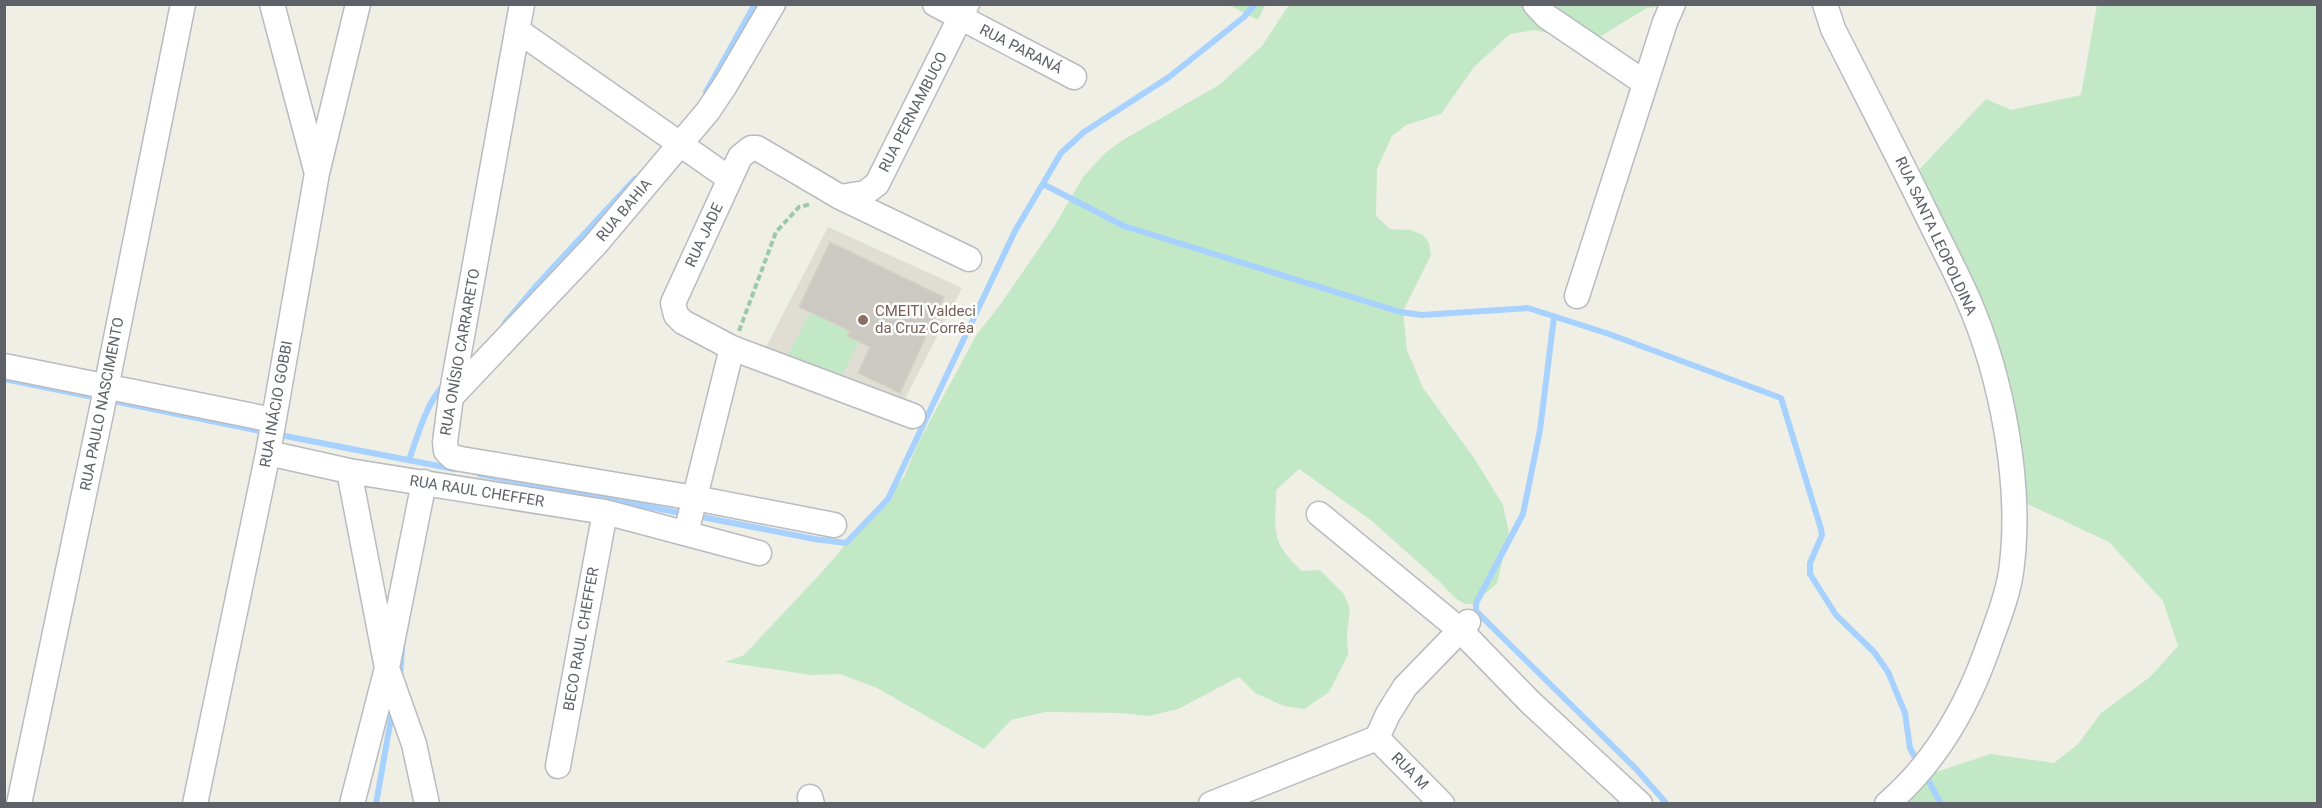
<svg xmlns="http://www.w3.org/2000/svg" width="2322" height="808" font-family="Roboto,sans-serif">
	<rect width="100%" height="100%" fill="#f0efe6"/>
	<path fill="#e0ded4" d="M 828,227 L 962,288 L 904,401 L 764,351 Z"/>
	<path fill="#c3e8c5" d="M 1229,5 L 1265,5 L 1258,20 Z
		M 1289,5 L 1659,5 L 1657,7 L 1647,8 L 1596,39 L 1576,39 L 1534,30 L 1510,34 L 1474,67 L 1441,114 L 1406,125 L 1392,136 L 1377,169 L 1376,216 L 1390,229 L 1411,230 L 1423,235 L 1429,243 L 1431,255 L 1403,311 L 1407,350 L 1423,388 L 1474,458 L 1503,505 L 1509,533 L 1497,583 L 1474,604 L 1465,604 L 1455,598 L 1440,582 L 1372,521 L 1299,469 L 1276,490 C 1276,531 1269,541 1302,571 L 1320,570 L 1343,593 L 1350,608 L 1347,634 L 1348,655 L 1329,692 L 1304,709 L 1284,706 L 1255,693 L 1239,677 L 1178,709 L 1149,716 L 1122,713 L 1045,712 L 1011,720 L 984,749 L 877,688 L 840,674 L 811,675 L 725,662 L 744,655 L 822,572 L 904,477 L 918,443 L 977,334 L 1000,305 L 1055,225 L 1083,177 L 1105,153 L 1123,140 L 1219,85 L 1262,46 Z
		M 2097,5 L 2317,5 L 2317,803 L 1893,804 L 1927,775 L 1991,754 L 2054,763 L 2078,744 L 2101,713 L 2150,677 L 2178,646 L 2163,601 L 2109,542 L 2021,501 L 2016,449 L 1914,175 L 1986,99 L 2011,110 L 2081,95 Z
		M 810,312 L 850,331 L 848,336 L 859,342 L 841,378 L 786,359 Z"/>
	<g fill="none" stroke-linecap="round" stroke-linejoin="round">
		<path stroke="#a7d2ff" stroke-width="6" d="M 706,92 L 755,4
			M 1043,184 L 1124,226 L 1400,312 L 1422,315 L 1528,308 L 1609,334 L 1781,398 L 1821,529 L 1822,535 L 1810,563 L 1810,574 L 1836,615 L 1874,652 L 1888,672 L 1905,713 L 1910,748 L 1918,763
			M 1554,317 L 1540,430 L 1523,514 L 1476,603 L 1476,611 L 1637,770 L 1667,804
			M 505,323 L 537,285 L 635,179
			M 4,379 L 98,398
			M 108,400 L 265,432
			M 275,434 L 454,469
			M 409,460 C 418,435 426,402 446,383
			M 479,474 L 686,514
			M 697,516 L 814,539 L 846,543 L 888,499 L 1015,231 L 1061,153 L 1084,132 L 1169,77 L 1244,17 L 1255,4
			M 400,678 L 402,649
			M 1925,774 L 1941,804
			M 376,804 L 393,707"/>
	</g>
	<path fill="#ccc9c3" stroke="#d5d1c4" stroke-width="1.5" d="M 830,242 L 944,297 L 900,393 L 858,373 L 870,347 L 847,336 L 850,331 L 799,307 Z"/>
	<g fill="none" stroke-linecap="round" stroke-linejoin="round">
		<g stroke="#b8bbc0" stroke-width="27">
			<path id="minor" d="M 272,4 L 316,170
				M 522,4 L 451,397 L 445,442 L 446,451 L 452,457 L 461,459 L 695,498 L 834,525
				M 935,4 L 1074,77
				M 1535,4 L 1546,16 L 1645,83
				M 1825,4 L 1833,29 C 1864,90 1895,150 1925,211 C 1939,240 1954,268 1967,297 C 2002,376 2023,486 2011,572 C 2007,599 1996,624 1987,650 C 1966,709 1936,762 1887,804
				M 517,30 L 730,179
				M 840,197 L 865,193 L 877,184 L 967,4
				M 1577,296 L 1665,22 L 1673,4
				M 4,366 L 273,420
				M 451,397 L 595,245 L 708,111 L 726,84 L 773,4
				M 913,416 L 732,348 L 683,322 L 676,315 L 673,303 L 740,157 L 751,148 L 757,148 L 840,197 L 969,259
				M 268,453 L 349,471 L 605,512 L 759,553
				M 349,471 L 387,668 L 414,744 L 427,804
				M 1319,514 L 1460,630 L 1530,702 L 1640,804
				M 686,533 L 732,348
				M 1377,738 L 1388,714 L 1405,687 L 1468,622
				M 1377,738 L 1442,804
				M 558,766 L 605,512
				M 810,797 L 812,804
				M 19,804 L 100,418 L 183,4
				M 195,804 L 268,453 L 317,173 L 358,4
				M 352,804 L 387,668 L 424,482
				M 1211,804 L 1377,738"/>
		</g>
		<path stroke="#9cc9ac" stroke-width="4" stroke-dasharray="6 3" stroke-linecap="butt" d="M 739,331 L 776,232 L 799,207 L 811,204"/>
		<use href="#minor" stroke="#fff" stroke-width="24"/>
	</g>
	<circle fill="#8d6e63" stroke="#fff" stroke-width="2" cx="863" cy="320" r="6"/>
	<g text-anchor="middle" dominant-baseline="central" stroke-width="5" stroke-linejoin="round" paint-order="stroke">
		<g font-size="15" fill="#5e6167" stroke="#fff">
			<text transform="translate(1021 49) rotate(27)">RUA PARANÁ</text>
			<text transform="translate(913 112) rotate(-63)">RUA PERNAMBUCO</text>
			<text transform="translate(624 210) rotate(-50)">RUA BAHIA</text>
			<text transform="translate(704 235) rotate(-65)">RUA JADE</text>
			<text transform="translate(1936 236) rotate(65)">RUA SANTA LEOPOLDINA</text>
			<text transform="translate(460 352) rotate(-80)">RUA ONÍSIO CARRARETO</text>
			<text transform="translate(102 404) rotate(-79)">RUA PAULO NASCIMENTO</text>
			<text transform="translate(276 404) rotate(-80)">RUA INÁCIO GOBBI</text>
			<text transform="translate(477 491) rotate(9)">RUA RAUL CHEFFER</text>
			<text transform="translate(581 639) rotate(-80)">BECO RAUL CHEFFER</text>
			<text transform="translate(1410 771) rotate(45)">RUA M</text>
		</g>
		<g font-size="15" fill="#785e54" stroke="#fff" text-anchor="start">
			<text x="875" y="311">CMEITI Valdeci<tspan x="875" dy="17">da Cruz Corrêa</tspan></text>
		</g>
	</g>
	<rect width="2322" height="808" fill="none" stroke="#5e6167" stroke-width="12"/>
</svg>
